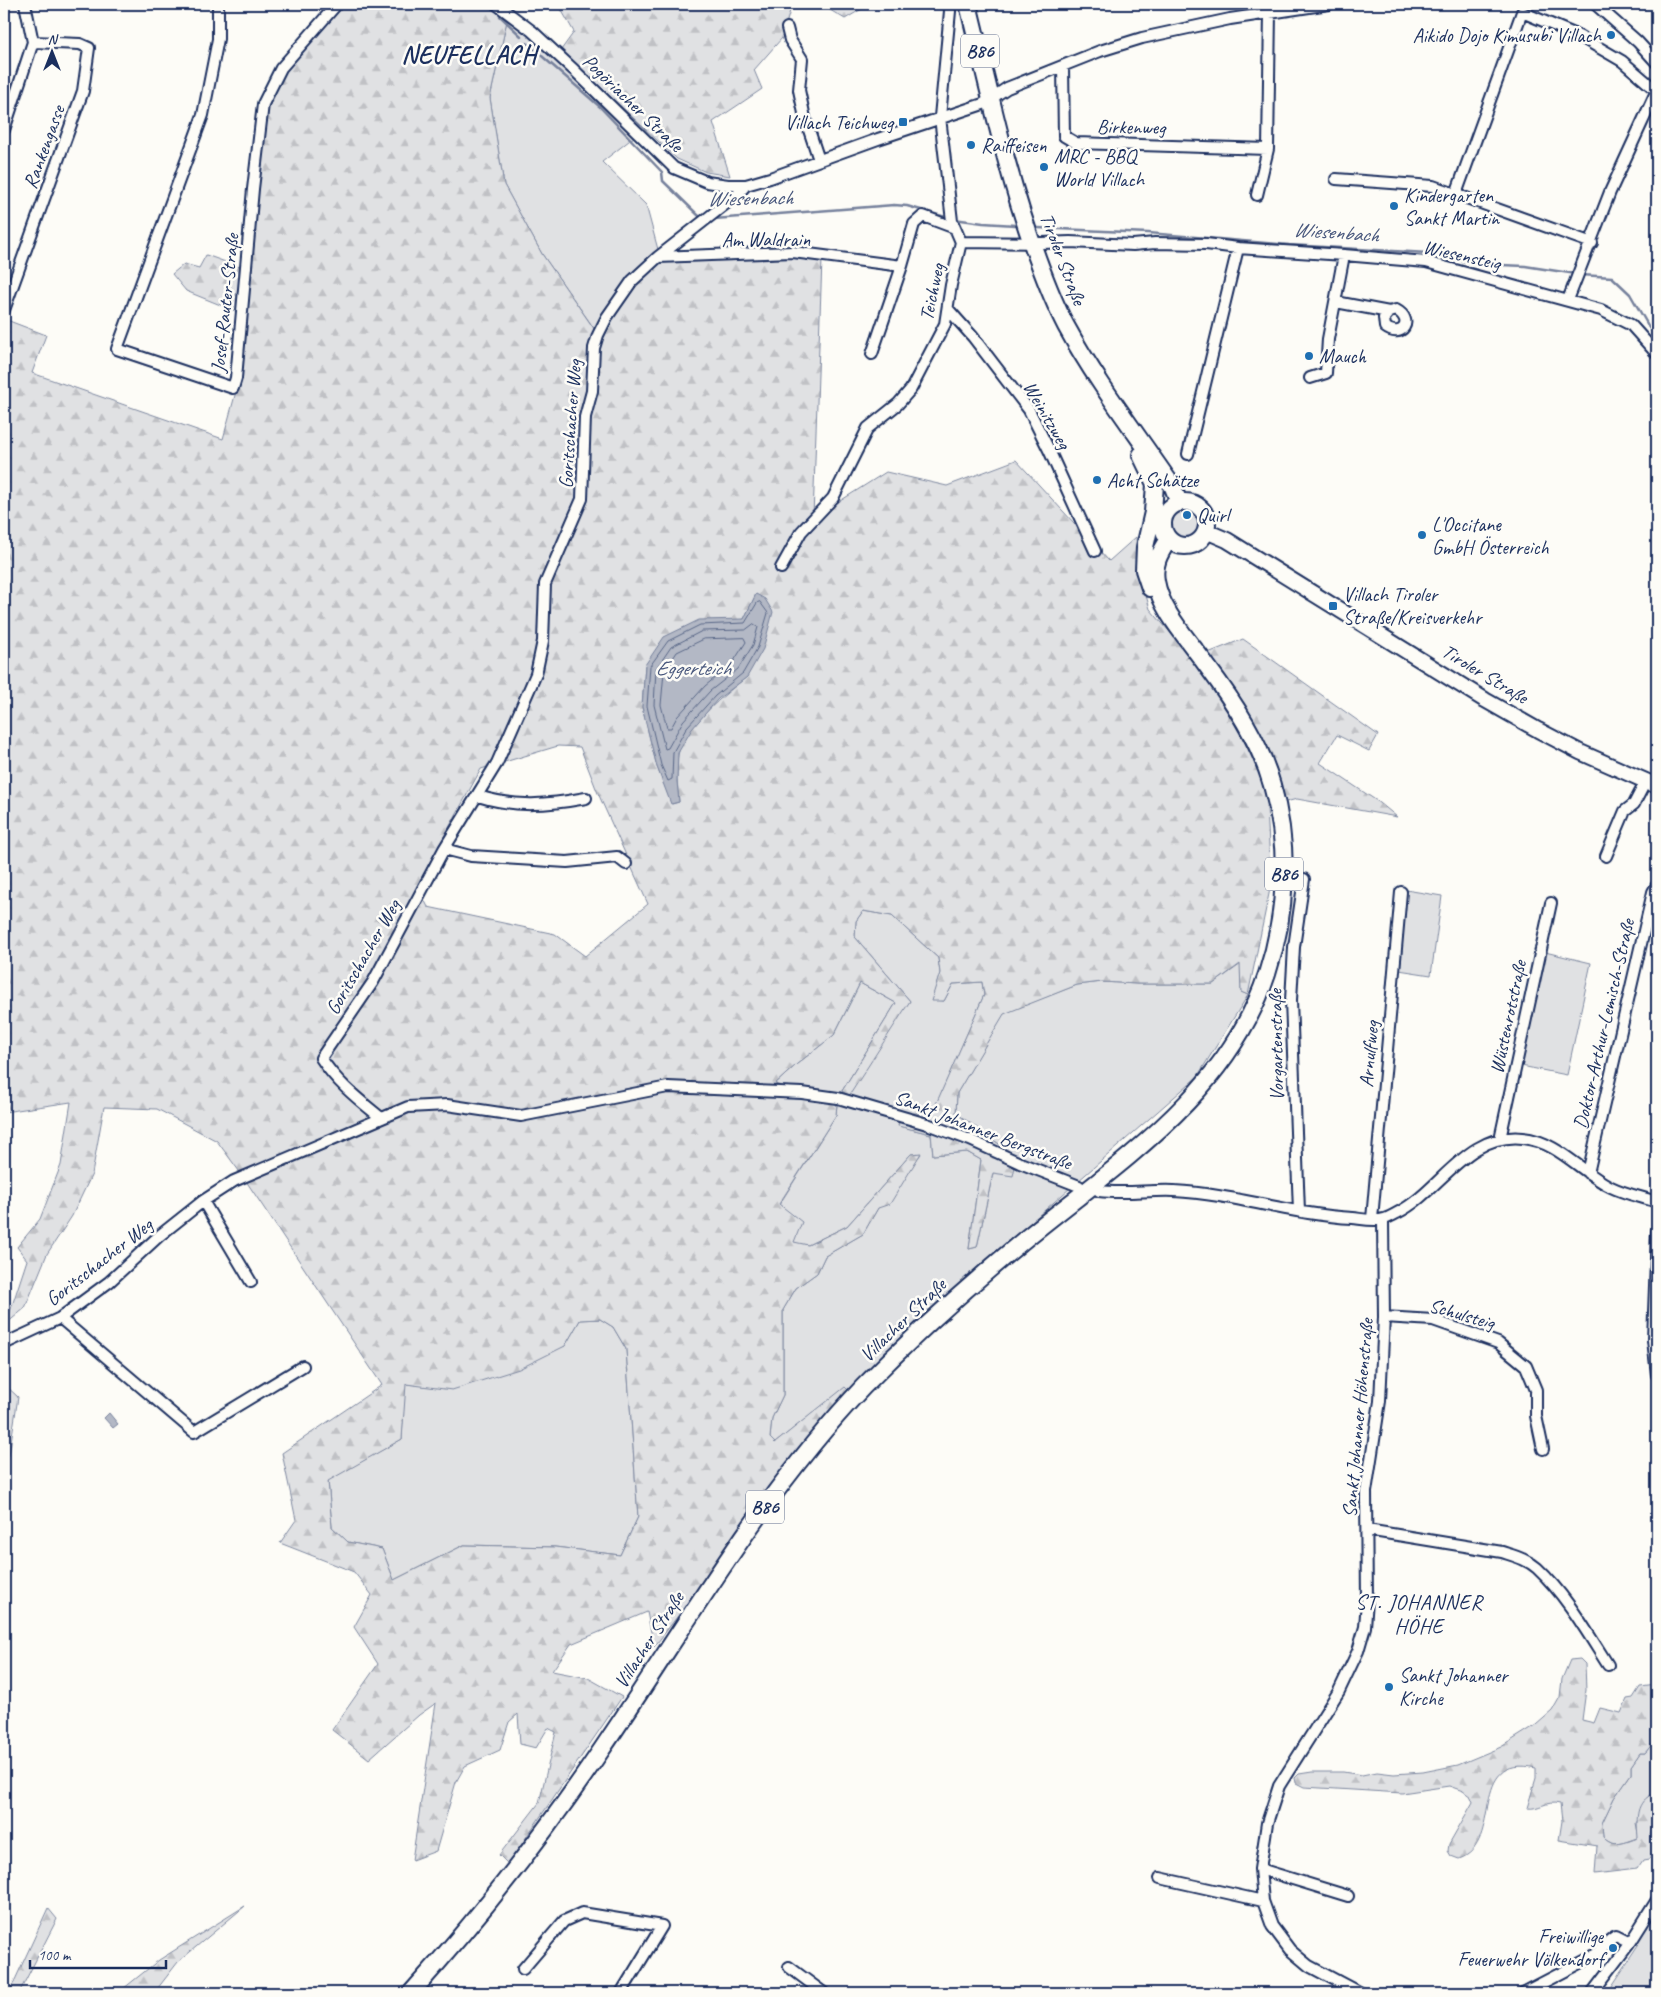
<svg xmlns="http://www.w3.org/2000/svg" width="1661" height="1997" font-family="Caveat,sans-serif">
	<defs>
		<pattern id="forest-firs" width="22" height="20" patternUnits="userSpaceOnUse" patternTransform="scale(1.25)"><rect width="22" height="20" fill="#e0e1e3"/><path d="M5 1l3.5 6h-7zM16 11l3.5 6h-7z" fill="#c0c1c5"/></pattern>
	</defs>
	<rect width="100%" height="100%" fill="#fdfcf7"/>
	<filter id="ink" filterUnits="userSpaceOnUse"><feTurbulence type="fractalNoise" baseFrequency=".02" numOctaves="2"/><feDisplacementMap in="SourceGraphic" scale="10" xChannelSelector="R" yChannelSelector="G"/><feConvolveMatrix kernelMatrix="1 2 1 2 8 2 1 2 1" color-interpolation-filters="sRGB"/></filter>
	<g filter="url(#ink)">
		<path fill="#e0e1e3" stroke="#7e88a0" d="M 508,16 L 533,37 L 634,137 L 602,162 L 646,205 L 660,257 L 598,334 L 542,254 L 504,185 L 490,98 Z
			M1167 524a18 18 0 1 1 36 0a18 18 0 1 1-36 0Z
			M 1406,890 L 1442,896 L 1431,975 L 1399,970 Z
			M 863,911 L 892,916 L 938,958 L 940,973 L 932,1000 L 944,1001 L 953,984 L 982,982 L 984,995 L 932,1114 L 901,1113 L 899,1126 L 931,1134 L 933,1155 L 967,1152 L 981,1160 L 969,1249 L 977,1247 L 993,1173 L 1017,1157 L 956,1113 L 957,1093 L 1004,1013 L 1077,985 L 1102,982 L 1137,984 L 1213,984 L 1241,964 L 1241,992 L 1248,995 L 1197,1077 L 910,1328 L 850,1392 L 845,1388 L 775,1443 L 770,1438 L 772,1418 L 783,1395 L 783,1310 L 796,1288 L 817,1273 L 825,1256 L 863,1234 L 878,1208 L 921,1154 L 911,1154 L 847,1226 L 808,1245 L 793,1243 L 779,1205 L 836,1115 L 837,1104 L 774,1085 L 797,1064 L 834,1035 L 860,983 L 896,1003 L 842,1091 L 910,1001 L 855,937 L 856,921 Z
			M 1545,952 L 1591,963 L 1567,1075 L 1521,1066 Z
			M 600,1319 L 613,1327 L 626,1349 L 638,1517 L 620,1555 L 555,1547 L 464,1545 L 394,1580 L 382,1549 L 348,1542 L 332,1527 L 328,1480 L 402,1439 L 405,1384 L 428,1386 L 565,1346 L 580,1320 Z
			M 1657,1715 L 1657,1798 L 1654,1796 L 1636,1823 L 1639,1838 C 1626,1842 1613,1849 1603,1837 L 1602,1823 L 1614,1798 L 1631,1774 L 1631,1766 L 1640,1753 L 1645,1753 L 1657,1738 Z
			M 1657,1912 L 1657,1993 L 1621,1993 L 1610,1989 L 1639,1945 L 1636,1942 Z"/>
		<path fill="url(#forest-firs)" stroke="#7e88a0" fill-rule="evenodd" d="M 344,4 L 488,4 L 508,16 L 490,98 L 504,185 L 542,254 L 597,333 L 624,283 L 660,257 L 793,253 L 822,259 L 813,518 L 886,472 L 947,486 L 1016,460 L 1109,561 L 1136,537 L 1139,572 L 1150,609 L 1193,659 L 1243,639 L 1378,735 L 1369,751 L 1337,735 L 1320,763 L 1380,803 L 1397,817 L 1297,799 L 1267,807 L 1271,884 L 1248,995 L 1241,992 L 1240,964 L 1213,984 L 1137,984 L 1102,982 L 1077,985 L 1004,1014 L 957,1093 L 956,1113 L 1017,1157 L 1013,1176 L 993,1173 L 977,1247 L 969,1249 L 981,1160 L 967,1152 L 933,1155 L 931,1134 L 898,1126 L 901,1113 L 932,1113 L 984,995 L 982,982 L 953,984 L 944,1001 L 931,1001 L 940,973 L 938,958 L 892,916 L 863,911 L 856,921 L 855,937 L 910,1001 L 849,1096 L 842,1091 L 896,1003 L 860,983 L 834,1035 L 797,1064 L 775,1084 L 837,1104 L 836,1115 L 779,1204 L 802,1222 L 794,1242 L 808,1245 L 847,1226 L 911,1154 L 921,1153 L 890,1204 L 878,1208 L 863,1234 L 825,1256 L 817,1273 L 796,1288 L 783,1310 L 783,1395 L 772,1418 L 770,1438 L 775,1443 L 845,1387 L 850,1392 L 654,1647 L 647,1612 L 571,1644 L 552,1671 L 588,1678 L 622,1697 L 508,1864 L 499,1855 L 539,1803 L 556,1732 L 548,1728 L 536,1748 L 520,1744 L 518,1714 L 509,1722 L 500,1750 L 465,1766 L 456,1782 L 436,1851 L 412,1860 L 436,1703 L 419,1715 L 369,1759 L 332,1730 L 378,1664 L 354,1627 L 372,1595 L 354,1572 L 280,1543 L 296,1520 L 282,1453 L 382,1385 L 242,1175 L 217,1141 L 157,1109 L 104,1107 L 92,1174 L 72,1216 L 47,1254 L 25,1308 L 6,1324 L 27,1260 L 17,1247 L 40,1219 L 61,1165 L 71,1102 L 4,1112 L 4,319 L 46,335 L 32,373 L 223,439 L 240,377 L 245,315 L 186,291 L 172,274 L 184,264 L 199,268 L 206,255 L 248,270 L 265,105 L 288,68 ZM 756,594 L 747,677 C 726,693 683,728 678,755 C 675,770 678,787 679,802 L 672,804 L 657,767 L 642,707 L 645,665 L 744,619 ZM 558,746 L 580,747 L 597,791 L 648,904 L 585,956 L 555,934 L 428,907 L 417,886 L 481,769 ZM 600,1319 L 613,1327 L 626,1349 L 638,1517 L 620,1555 L 555,1547 L 464,1545 L 394,1580 L 382,1549 L 348,1542 L 332,1527 L 328,1481 L 402,1439 L 406,1384 L 452,1390 L 519,1369 L 565,1346 L 580,1320 Z
			M 558,4 L 792,4 L 782,38 L 754,70 L 762,89 L 713,122 L 730,176 L 706,172 L 677,159 L 561,50 L 574,32 Z
			M 820,4 L 870,4 L 845,19 Z
			M 4,1384 L 18,1397 L 9,1455 L 4,1472 L 4,1463 L 9,1456 L 4,1451 Z
			M 1580,1659 L 1585,1664 L 1586,1690 L 1582,1720 L 1594,1723 L 1600,1708 L 1621,1713 L 1627,1699 L 1633,1698 L 1640,1687 L 1657,1685 L 1657,1738 L 1645,1753 L 1640,1753 L 1631,1766 L 1631,1774 L 1614,1798 L 1602,1823 L 1603,1837 C 1613,1849 1626,1842 1638,1838 C 1637,1822 1634,1804 1651,1795 L 1657,1798 L 1657,1816 L 1650,1835 L 1657,1836 L 1657,1842 L 1649,1859 L 1643,1860 L 1637,1869 L 1595,1874 L 1597,1846 L 1559,1840 L 1562,1821 L 1560,1804 C 1545,1800 1540,1810 1527,1808 L 1536,1778 L 1536,1768 C 1466,1752 1505,1844 1459,1859 L 1451,1856 L 1448,1851 L 1449,1844 L 1473,1802 L 1471,1797 L 1463,1791 L 1449,1786 L 1402,1793 L 1304,1787 L 1296,1783 L 1295,1778 L 1299,1774 L 1312,1772 L 1343,1772 L 1362,1775 L 1377,1772 L 1394,1774 L 1423,1772 L 1458,1765 L 1501,1747 L 1536,1725 L 1552,1711 L 1560,1697 L 1562,1679 L 1570,1660 Z
			M 245,1906 L 178,1962 L 154,1993 L 118,1993 L 159,1960 Z
			M 48,1908 L 57,1919 L 19,1993 L 9,1993 Z"/>
		<path fill="#b3b8c5" stroke="#76819c" d="M 756,594 L 765,599 L 773,612 L 763,649 L 747,677 L 718,699 L 692,729 L 678,753 L 677,781 L 679,802 L 671,804 L 657,767 L 642,707 L 645,665 L 664,637 L 699,620 L 744,619 Z
			M 109,1413 L 118,1424 L 113,1428 L 104,1418 Z"/>
		<g fill="none" stroke-linecap="round" stroke-linejoin="round">
			<path stroke="#586687" stroke-width="1" d="M 760,602 L 768,613 L 758,647 L 743,673 L 715,696 L 687,727 L 673,752 L 672,779 L 668,781 L 661,765 L 647,706 L 650,666 L 668,641 L 700,625 L 745,623 L 757,603 Z
				M 754,624 L 758,627 L 753,645 L 738,669 L 710,691 L 683,721 L 668,748 L 665,749 L 654,705 L 656,669 L 671,647 L 702,631 L 745,630 Z
				M 744,638 L 746,642 L 732,664 L 705,686 L 677,717 L 671,728 L 667,728 L 661,705 L 664,672 L 677,652 L 704,639 Z"/>
			<path stroke="#76819c" stroke-width="2.5" d="M 500,16 L 521,36
				M 527,43 L 599,106 L 662,172 L 663,181 L 699,216 L 704,217
				M 714,219 L 894,205 L 907,206 L 949,218
				M 954,219 L 983,223 L 1015,225
				M 1038,228 L 1148,233 L 1289,245 L 1428,253 L 1478,264 L 1525,266 L 1576,274
				M 1581,275 L 1612,277 L 1630,294 L 1657,341"/>
			<g stroke="#1b2f5e" stroke-width="14">
				<path id="minor" d="M 218,4 L 218,39 L 203,115 L 117,349 L 233,388 L 236,378 L 253,189 L 263,104 L 281,68 L 337,4
					M 496,4 L 532,31 L 574,70 L 674,168 L 707,182 L 728,185 L 746,185 L 770,178 L 878,139 L 983,104 L 1007,88 L 1100,51 L 1142,38 L 1230,19 L 1329,4
					M 1595,4 L 1638,42 L 1657,63
					M 787,28 L 790,40 L 802,59 L 799,90 L 805,118 L 819,160
					M 1063,66 L 1064,136 L 1076,143 L 1268,149 L 1270,12
					M 4,130 L 33,42 L 25,4
					M 1336,179 L 1433,186 L 1592,243
					M 1456,194 L 1522,12 L 1579,36 L 1622,61 L 1657,91
					M 1257,195 L 1268,149
					M 961,242 L 1042,243 L 1070,242 L 1133,245 L 1155,243 L 1206,244 L 1238,248 L 1344,255 L 1426,262 L 1601,310 L 1631,325 L 1657,354
					M 658,257 L 793,252 L 902,266 L 914,224 L 923,216 L 955,228
					M 1568,300 L 1610,192 L 1657,90
					M 1336,302 L 1389,312 L 1396,310 C 1415,320 1402,340 1385,327 L 1384,318 L 1389,312
					M 948,309 L 973,337 L 1029,410 L 1049,450 L 1095,551
					M 4,310 L 83,91 L 89,48 L 80,44 L 33,42
					M 872,354 L 902,266
					M 1310,378 L 1326,373 L 1328,339 L 1344,255
					M 1188,454 L 1238,248
					M 781,568 L 801,532 L 833,498 L 868,428 L 898,404 L 911,389 L 945,324 L 951,285 L 961,242 L 952,221 L 940,117 L 950,11 L 949,4
					M 478,796 C 516,808 548,805 586,798
					M 444,849 L 471,856 L 567,862 L 617,857 L 626,864
					M 1606,856 L 1625,811 L 1634,804 L 1646,781
					M 381,1118 C 358,1099 337,1083 321,1058 L 373,982 L 444,849 L 497,763 L 536,674 L 543,641 L 545,584 L 582,499 L 585,417 L 592,391 L 594,348 L 598,335 L 607,317 L 632,281 L 658,257 L 737,195 L 746,185
					M 1500,1139 L 1551,903
					M 1588,1173 L 1653,892 L 1657,885
					M 1099,1191 C 1124,1194 1149,1190 1174,1191 C 1235,1194 1293,1215 1353,1218 C 1362,1219 1375,1222 1384,1219 C 1388,1218 1393,1215 1397,1213 C 1441,1191 1466,1132 1523,1138 C 1559,1142 1580,1172 1611,1187 C 1625,1194 1642,1197 1657,1202
					M 203,1201 L 251,1282
					M 1299,1211 L 1291,1000 L 1294,947 L 1304,879
					M 1372,1219 L 1401,892
					M 1657,1231 L 1653,1340 L 1657,1375
					M 1384,1317 L 1433,1320 L 1498,1343 L 1526,1366 L 1536,1390 L 1536,1416 L 1543,1449
					M 60,1318 L 194,1432 L 303,1366
					M 4,1344 L 60,1318 L 109,1282 L 159,1236 L 203,1201 L 234,1181 L 408,1107 L 447,1105 L 521,1116 L 668,1087 L 802,1093 L 838,1098 L 927,1124 L 970,1140 L 1020,1163 L 1079,1186
					M 1367,1530 L 1502,1552 C 1514,1556 1527,1559 1537,1568 C 1566,1595 1587,1632 1608,1665
					M 1260,1869 L 1348,1896
					M 1160,1878 L 1263,1901
					M 789,1967 L 824,1993
					M 523,1969 L 564,1921 L 582,1913 L 662,1926 L 621,1993
					M 1360,1993 L 1309,1966 L 1290,1950 L 1272,1926 L 1263,1901 L 1260,1869 L 1267,1823 L 1279,1786 L 1339,1691 L 1358,1651 L 1365,1627 L 1367,1600 L 1366,1492 L 1380,1401 L 1384,1317 L 1383,1220
					M 1523,1993 L 1592,1957 C 1601,1951 1607,1940 1616,1936 L 1630,1943
					M 1592,1993 L 1630,1943 L 1657,1900"/>
			</g>
			<g stroke="#1b2f5e" stroke-width="18">
				<path id="secondary" d="M 1206,531 L 1227,540 L 1485,700 L 1538,730 L 1580,752 L 1657,786"/>
			</g>
			<g stroke="#1b2f5e" stroke-width="20">
				<path id="primary" d="M 968,4 C 989,89 1007,177 1038,260 C 1046,282 1055,305 1066,326 C 1097,383 1137,434 1173,487 L 1179,503
					M 1141,455 L 1155,484 L 1153,512 L 1145,547 L 1144,570 L 1150,588
					M1163 524a22 22 0 1 1 44 0a22 22 0 1 1-44 0Z
					M 411,1993 C 480,1916 544,1835 602,1749 C 686,1626 760,1496 863,1387 C 912,1337 964,1290 1018,1245 C 1112,1167 1227,1097 1267,974 C 1287,913 1290,847 1272,785 C 1260,742 1234,702 1207,666 C 1189,640 1161,612 1156,581 C 1153,563 1160,553 1169,539"/>
			</g>
			<use href="#minor" stroke="#fdfcf7" stroke-width="10"/>
			<use href="#secondary" stroke="#fdfcf7" stroke-width="14"/>
			<use href="#primary" stroke="#fdfcf7" stroke-width="16"/>
		</g>
	</g>
	<g fill="#1f6fb2" stroke="#fdfcf7" stroke-width="2">
		<circle cx="1611" cy="35" r="5"/>
		<rect x="898" y="117" width="10" height="10" rx="2.5"/>
		<circle cx="971" cy="145" r="5"/>
		<circle cx="1044" cy="167" r="5"/>
		<circle cx="1394" cy="206" r="5"/>
		<circle cx="1309" cy="356" r="5"/>
		<circle cx="1097" cy="480" r="5"/>
		<circle cx="1187" cy="515" r="5"/>
		<circle cx="1422" cy="535" r="5"/>
		<rect x="1328" y="601" width="10" height="10" rx="2.5"/>
		<circle cx="1389" cy="1687" r="5"/>
		<circle cx="1613" cy="1948" r="5"/>
	</g>
	<g text-anchor="middle" dominant-baseline="central" stroke-width="5" stroke-linejoin="round" paint-order="stroke">
		<g fill="#fdfcf7" stroke="#5f6c8c" stroke-width="1">
			<rect x="961" y="34.5" width="38" height="33" rx="4"/>
			<rect x="1265" y="857.5" width="38" height="33" rx="4"/>
			<rect x="746" y="1490.5" width="38" height="33" rx="4"/>
		</g>
		<g font-size="19" font-weight="bold" fill="#1b2f5e">
			<text x="980" y="51">B86</text>
			<text x="1284" y="874">B86</text>
			<text x="765" y="1507">B86</text>
		</g>
		<g font-size="20" fill="#1b2f5e" stroke="#fdfcf7" text-anchor="start">
			<text x="1601" y="35" text-anchor="end">Aikido Dojo Kimusubi Villach</text>
			<text x="893" y="122" text-anchor="end">Villach Teichweg</text>
			<text x="981" y="145">Raiffeisen</text>
			<text x="1054" y="156">MRC - BBQ<tspan x="1054" dy="23">World Villach</tspan></text>
			<text x="1404" y="195">Kindergarten<tspan x="1404" dy="23">Sankt Martin</tspan></text>
			<text x="1319" y="356">Mauch</text>
			<text x="1107" y="480">Acht Schätze</text>
			<text x="1197" y="515">Quirl</text>
			<text x="1432" y="524">L'Occitane<tspan x="1432" dy="23">GmbH Österreich</tspan></text>
			<text x="1343" y="594">Villach Tiroler<tspan x="1343" dy="23">Straße/Kreisverkehr</tspan></text>
			<text x="1399" y="1675">Sankt Johanner<tspan x="1399" dy="23">Kirche</tspan></text>
			<text x="1603" y="1936" text-anchor="end">Freiwillige<tspan x="1603" dy="23">Feuerwehr Völkendorf</tspan></text>
		</g>
		<g font-size="20" fill="#1b2f5e" stroke="#fdfcf7">
			<text transform="translate(633 103) rotate(44)">Pogöriacher Straße</text>
			<text transform="translate(1131 127) rotate(1)">Birkenweg</text>
			<text transform="translate(44 147) rotate(-70)">Rankengasse</text>
			<text x="766" y="239">Am Waldrain</text>
			<text transform="translate(1462 255) rotate(13)">Wiesensteig</text>
			<text transform="translate(1063 259) rotate(69)">Tiroler Straße</text>
			<text transform="translate(932 292) rotate(-78)">Teichweg</text>
			<text transform="translate(225 303) rotate(-84)">Josef-Rauter-Straße</text>
			<text transform="translate(1047 415) rotate(60)">Weinitzweg</text>
			<text transform="translate(570 424) rotate(-86)">Goritschacher Weg</text>
			<text transform="translate(1485 674) rotate(31)">Tiroler Straße</text>
			<text transform="translate(363 957) rotate(-60)">Goritschacher Weg</text>
			<text transform="translate(1508 1017) rotate(-78)">Wüstenrotstraße</text>
			<text transform="translate(1604 1024) rotate(-77)">Doktor-Arthur-Lemisch-Straße</text>
			<text transform="translate(1276 1045) rotate(-91)">Vorgartenstraße</text>
			<text transform="translate(1369 1054) rotate(-85)">Arnulfweg</text>
			<text transform="translate(983 1130) rotate(21)">Sankt Johanner Bergstraße</text>
			<text transform="translate(99 1262) rotate(-38)">Goritschacher Weg</text>
			<text transform="translate(1462 1314) rotate(16)">Schulsteig</text>
			<text transform="translate(903 1320) rotate(-44)">Villacher Straße</text>
			<text transform="translate(1358 1418) rotate(-85)">Sankt Johanner Höhenstraße</text>
			<text transform="translate(649 1640) rotate(-57)">Villacher Straße</text>
		</g>
		<g font-size="21" font-style="italic" fill="#49587d" stroke="#fdfcf7">
			<text transform="translate(750 198) rotate(-1)">Wiesenbach</text>
			<text transform="translate(1336 232) rotate(4)">Wiesenbach</text>
			<text x="693" y="668">Eggerteich</text>
		</g>
		<g font-size="21" letter-spacing="1" fill="#1b2f5e" stroke="#fdfcf7">
			<text x="1419" y="1602">ST. JOHANNER<tspan x="1419" dy="24">HÖHE</tspan></text>
		</g>
		<g font-size="25" font-weight="bold" letter-spacing="1" fill="#1b2f5e" stroke="#fdfcf7">
			<text x="469" y="55">NEUFELLACH</text>
		</g>
	</g>
	<rect width="1661" height="1997" fill="none" stroke="#fdfcf7" stroke-width="20"/>
	<rect x="10" y="10" width="1641" height="1977" fill="none" stroke="#1b2f5e" stroke-width="2" filter="url(#ink)"/>
	<g transform="translate(52 52)" stroke="#fdfcf7" stroke-width="4" paint-order="stroke">
	<path d="M0-4L9 19L0 12L-9 19Z" fill="#1b2f5e"/>
	<text y="-8" font-size="14" font-weight="bold" text-anchor="middle" fill="#1b2f5e">N</text>
	</g>
	<path d="M30 1960v8h136v-8" fill="none" stroke="#1b2f5e" stroke-width="2.5"/>
	<text x="38" y="1960" font-size="15" fill="#1b2f5e" stroke="#fdfcf7" stroke-width="4" paint-order="stroke">100 m</text>
</svg>
